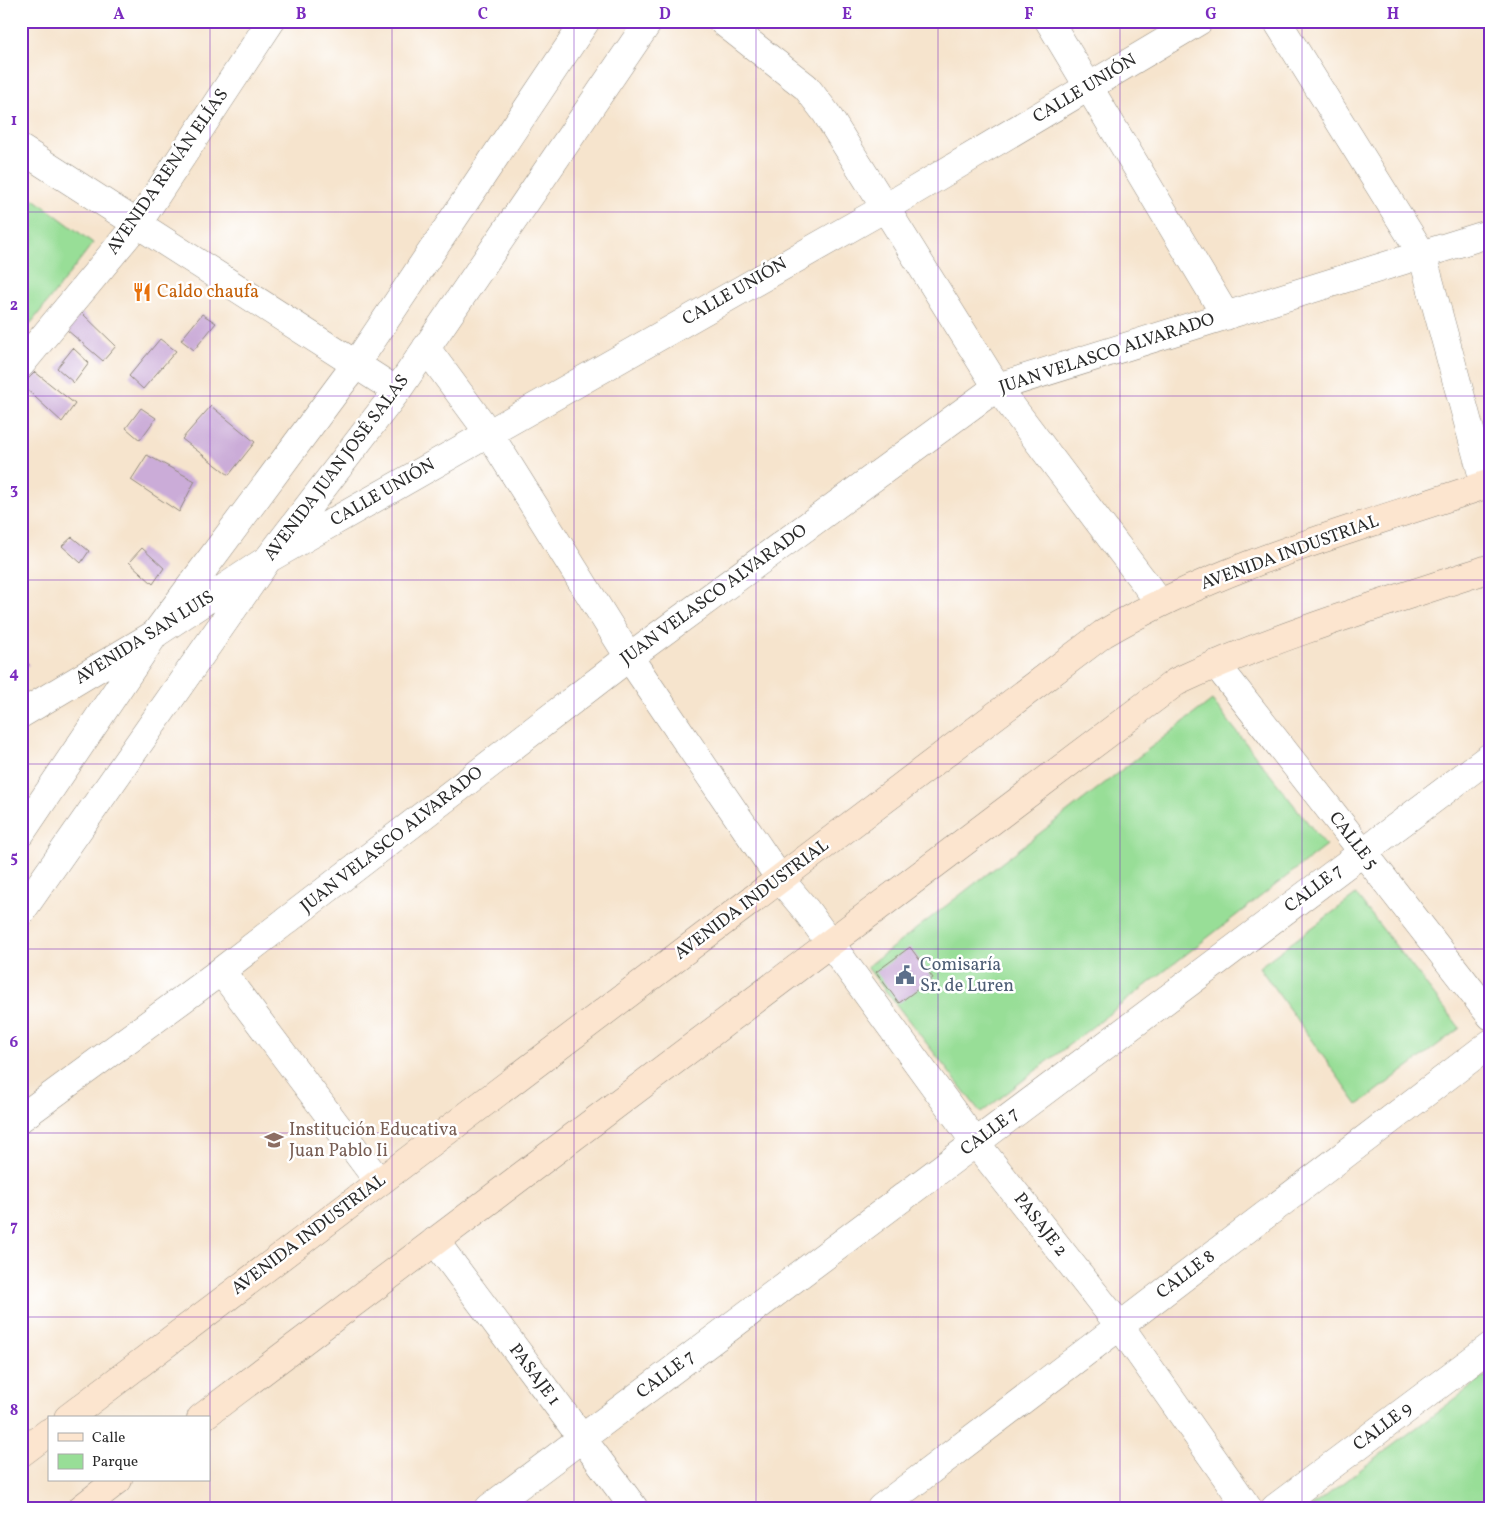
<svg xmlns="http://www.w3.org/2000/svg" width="1512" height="1529" font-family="Vollkorn,serif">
	<rect width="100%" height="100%" fill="#fff"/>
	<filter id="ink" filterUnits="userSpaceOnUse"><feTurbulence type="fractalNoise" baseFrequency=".02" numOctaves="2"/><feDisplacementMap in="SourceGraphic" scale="10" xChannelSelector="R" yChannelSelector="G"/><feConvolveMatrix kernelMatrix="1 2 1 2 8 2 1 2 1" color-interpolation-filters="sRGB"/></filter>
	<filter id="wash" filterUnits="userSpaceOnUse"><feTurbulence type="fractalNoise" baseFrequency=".0096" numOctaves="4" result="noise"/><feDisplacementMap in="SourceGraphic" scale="20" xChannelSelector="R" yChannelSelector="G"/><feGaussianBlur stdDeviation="1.12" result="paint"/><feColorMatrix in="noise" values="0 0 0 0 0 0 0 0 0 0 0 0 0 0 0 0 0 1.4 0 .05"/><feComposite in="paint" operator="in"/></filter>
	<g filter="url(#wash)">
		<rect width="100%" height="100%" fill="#f6e4cd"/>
		<path fill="#98de97" stroke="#628461" d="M 21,189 L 93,243 L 28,327 L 21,322 Z
			M 1212,700 L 1326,846 L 981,1113 L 867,967 Z
			M 1356,895 L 1460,1028 L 1358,1105 L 1259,967 Z
			M 1491,1372 L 1491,1508 L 1309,1508 Z"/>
		<g id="blocks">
			<path fill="#cbacd8" d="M 81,312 L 116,346 L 103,361 L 67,330 Z
				M 202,314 L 216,323 L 194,350 L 181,340 Z
				M 160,339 L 176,351 L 143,389 L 129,376 Z
				M 73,348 L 89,363 L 74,383 L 57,368 Z
				M 35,372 L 75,404 L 62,422 L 22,385 Z
				M 211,406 L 255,442 L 229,475 L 182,439 Z
				M 141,408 L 156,418 L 140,440 L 126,428 Z
				M 147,455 L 195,481 L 179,512 L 131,480 Z
				M 72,537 L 89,551 L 81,563 L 62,546 Z
				M 142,548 L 164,568 L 153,584 L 129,562 Z
				M 21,653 L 29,665 L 21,669 Z
				M 910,947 L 933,978 L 899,1003 L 876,972 Z"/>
		</g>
	</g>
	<g filter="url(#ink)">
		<use href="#blocks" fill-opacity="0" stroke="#90887c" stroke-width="1"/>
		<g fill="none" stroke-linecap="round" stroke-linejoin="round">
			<g stroke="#90887c" stroke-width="29">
				<path id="street" d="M 722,21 L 806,87 L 826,113 L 997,387 L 1160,603
					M 1049,21 L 1226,316
					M 1277,21 L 1422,254 L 1485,485
					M 21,149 L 397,391
					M 426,348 L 488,432 L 629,657 L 780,879 L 806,910 L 975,1142 L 1120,1326 L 1248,1508
					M 21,364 L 138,223 L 271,21
					M 1216,664 L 1491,1016
					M 21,714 L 155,634 L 268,559 L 885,208 L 1199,21
					M 21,833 L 155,634 L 356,364 L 586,21
					M 21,912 L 268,559 L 397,391 L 649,21
					M 221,971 L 379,1182
					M 21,1118 L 221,971 L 629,657 L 997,387 L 1491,233
					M 435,1241 L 634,1508
					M 489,1508 L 1491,756
					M 881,1508 L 1491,1043
					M 1275,1508 L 1491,1346"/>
			</g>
			<g stroke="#90887c" stroke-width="29">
				<path id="secondary" d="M 68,1418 L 1103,634 C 1223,563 1360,528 1491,483
					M 201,1418 L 1176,682 C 1277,635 1385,603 1491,568
					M 21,1453 L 49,1432
					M 82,1508 L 118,1480"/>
			</g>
			<use href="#street" stroke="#fff" stroke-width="28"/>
			<use href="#secondary" stroke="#fce5cf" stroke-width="28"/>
		</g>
	</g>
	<path fill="none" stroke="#7b2cbf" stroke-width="1" stroke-opacity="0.55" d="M 210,21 L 210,1508M 392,21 L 392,1508M 574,21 L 574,1508M 756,21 L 756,1508M 938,21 L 938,1508M 1120,21 L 1120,1508M 1302,21 L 1302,1508M 21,212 L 1491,212M 21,396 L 1491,396M 21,580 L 1491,580M 21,764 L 1491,764M 21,949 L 1491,949M 21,1133 L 1491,1133M 21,1317 L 1491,1317"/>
	<defs>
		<g id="restaurant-bare" transform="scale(1.5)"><path d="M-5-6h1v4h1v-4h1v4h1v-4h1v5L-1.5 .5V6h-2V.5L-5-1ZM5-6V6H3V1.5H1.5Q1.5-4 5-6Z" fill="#e8710a" stroke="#fff" stroke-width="2.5" paint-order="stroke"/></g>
		<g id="civic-bare" transform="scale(1.5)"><path d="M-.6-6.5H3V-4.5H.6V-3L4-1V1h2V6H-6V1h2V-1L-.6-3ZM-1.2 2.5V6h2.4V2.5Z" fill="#5c6f8a" stroke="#fff" stroke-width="2.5" paint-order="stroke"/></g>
		<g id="school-bare" transform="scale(1.5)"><path d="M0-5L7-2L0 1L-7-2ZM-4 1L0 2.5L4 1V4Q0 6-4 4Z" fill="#8d6e63" stroke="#fff" stroke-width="2.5" paint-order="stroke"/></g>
	</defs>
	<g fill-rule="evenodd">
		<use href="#restaurant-bare" x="142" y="292"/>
		<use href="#civic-bare" x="905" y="975"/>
		<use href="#school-bare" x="274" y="1140"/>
	</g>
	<g text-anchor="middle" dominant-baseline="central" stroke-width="5" stroke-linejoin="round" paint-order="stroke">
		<g font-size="18" fill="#2b2b2b" stroke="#fff">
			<text transform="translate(1085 89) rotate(-31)">CALLE UNIÓN</text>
			<text transform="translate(168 172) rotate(-55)">AVENIDA RENÁN ELÍAS</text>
			<text transform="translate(735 292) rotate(-30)">CALLE UNIÓN</text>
			<text transform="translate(1107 354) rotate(-18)">JUAN VELASCO ALVARADO</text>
			<text transform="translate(337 468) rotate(-53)">AVENIDA JUAN JOSÉ SALAS</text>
			<text transform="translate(383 493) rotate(-30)">CALLE UNIÓN</text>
			<text transform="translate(1290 553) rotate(-20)">AVENIDA INDUSTRIAL</text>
			<text transform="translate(714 595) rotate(-36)">JUAN VELASCO ALVARADO</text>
			<text transform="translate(145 638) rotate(-32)">AVENIDA SAN LUIS</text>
			<text transform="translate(392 840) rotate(-38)">JUAN VELASCO ALVARADO</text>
			<text transform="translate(1353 841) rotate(52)">CALLE 5</text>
			<text transform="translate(1314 889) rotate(-37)">CALLE 7</text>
			<text transform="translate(752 900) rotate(-37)">AVENIDA INDUSTRIAL</text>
			<text transform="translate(990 1132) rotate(-37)">CALLE 7</text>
			<text transform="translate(1040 1225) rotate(52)">PASAJE 2</text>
			<text transform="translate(309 1235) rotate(-37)">AVENIDA INDUSTRIAL</text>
			<text transform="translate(1186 1275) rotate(-37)">CALLE 8</text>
			<text transform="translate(534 1375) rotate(53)">PASAJE 1</text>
			<text transform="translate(666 1375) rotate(-37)">CALLE 7</text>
			<text transform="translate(1383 1427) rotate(-37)">CALLE 9</text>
		</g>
		<g font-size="18" fill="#c56008" stroke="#fff" text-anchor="start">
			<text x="157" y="292">Caldo chaufa</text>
		</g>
		<g font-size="18" fill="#4e5e75" stroke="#fff" text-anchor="start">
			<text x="920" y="965">Comisaría<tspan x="920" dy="21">Sr. de Luren</tspan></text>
		</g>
		<g font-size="18" fill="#785e54" stroke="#fff" text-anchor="start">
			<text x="289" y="1130">Institución Educativa<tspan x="289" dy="21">Juan Pablo Ii</tspan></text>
		</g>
	</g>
	<rect width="1512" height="1529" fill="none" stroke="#fff" stroke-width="55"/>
	<rect x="48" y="1416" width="162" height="65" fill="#ffffff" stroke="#aaaaaa"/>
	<rect x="58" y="1433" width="25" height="8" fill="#fce5cf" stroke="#aaaaaa"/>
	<text x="92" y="1442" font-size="15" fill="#2b2b2b">Calle</text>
	<rect x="58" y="1454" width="25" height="15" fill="#98de97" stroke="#aaaaaa"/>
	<text x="92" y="1466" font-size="15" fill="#2b2b2b">Parque</text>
	<rect x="28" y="28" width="1456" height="1474" fill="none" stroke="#7b2cbf" stroke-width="2"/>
	<g font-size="16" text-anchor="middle" font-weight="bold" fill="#7b2cbf">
		<text x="119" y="19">A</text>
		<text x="301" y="19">B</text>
		<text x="483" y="19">C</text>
		<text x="665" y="19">D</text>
		<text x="847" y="19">E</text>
		<text x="1029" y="19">F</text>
		<text x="1211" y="19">G</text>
		<text x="1393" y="19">H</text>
		<text x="14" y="125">1</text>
		<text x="14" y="310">2</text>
		<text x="14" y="494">3</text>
		<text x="14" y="678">4</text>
		<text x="14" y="862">5</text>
		<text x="14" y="1047">6</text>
		<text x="14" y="1231">7</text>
		<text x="14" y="1415">8</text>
	</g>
</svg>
